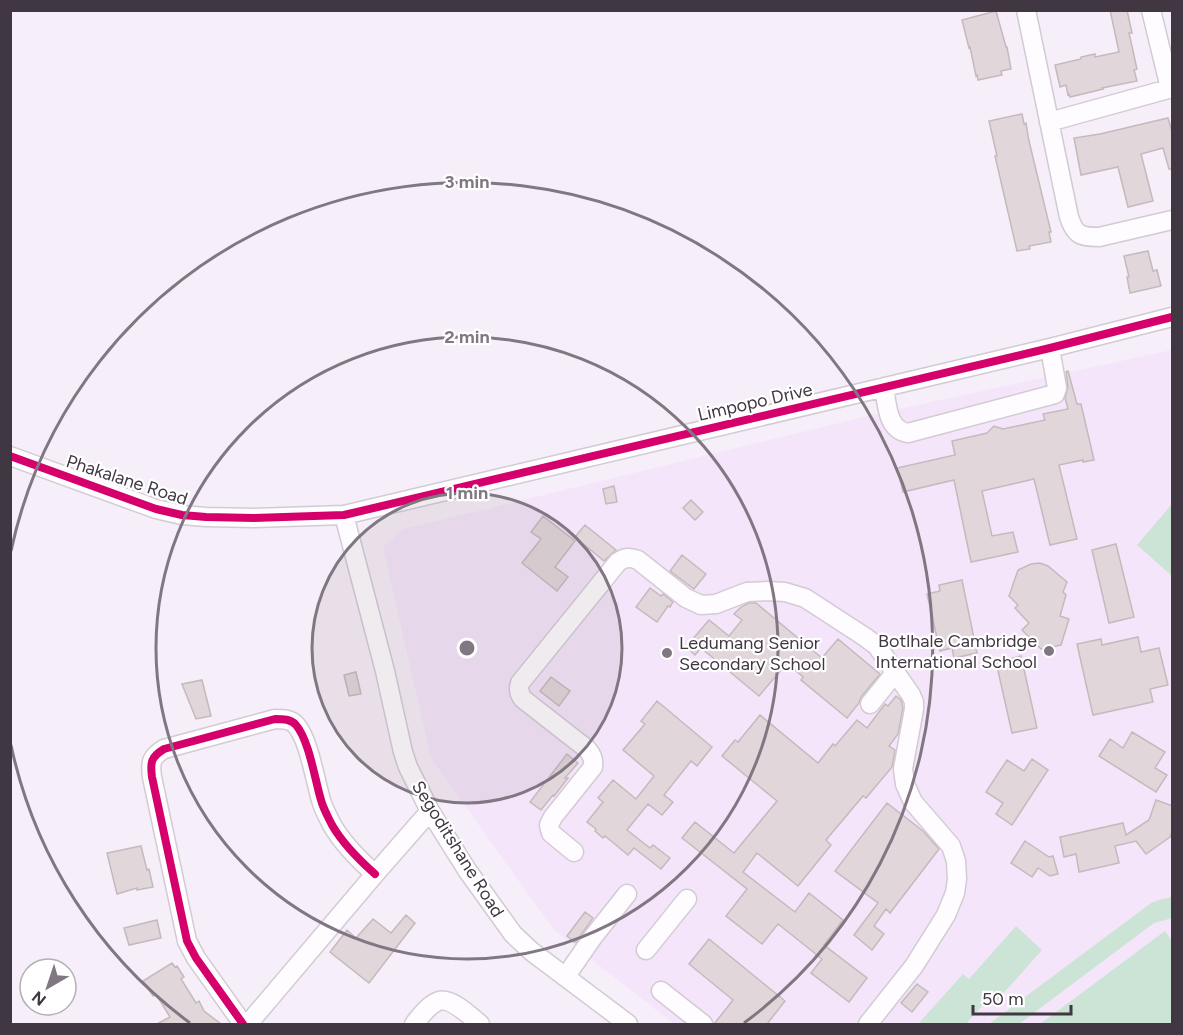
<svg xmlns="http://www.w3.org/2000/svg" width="1183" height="1035" font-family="Figtree,sans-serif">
	<rect width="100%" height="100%" fill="#f6eef8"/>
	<path fill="#f5e5fa" d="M 1172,350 L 1172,1024 L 674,1024 L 553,929 L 431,758 L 383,547 L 404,529 L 872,415 Z"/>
	<path fill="#cbe4d5" d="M 1172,504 L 1172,576 L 1137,545 Z
		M 1172,897 L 1172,918 L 1154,923 L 1019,1024 L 989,1024 L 1151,903 L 1162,899 Z
		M 1016,926 L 1042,950 L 995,1003 L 989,998 L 966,1024 L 918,1024 L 963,974 L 969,979 Z
		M 1165,931 L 1172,941 L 1172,1024 L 1040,1024 Z"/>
	<path fill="#e1d6d9" stroke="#c4babd" stroke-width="1.5" d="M 1110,10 L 1127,10 L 1132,33 L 1129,33 L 1137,69 L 1134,70 L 1137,81 L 1102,88 L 1103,89 L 1070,97 L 1069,94 L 1068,95 L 1066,85 L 1060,87 L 1055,65 L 1081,59 L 1081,57 L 1095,54 L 1095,57 L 1119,52 Z
		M 996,11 L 1006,47 L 1007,47 L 1011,69 L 1001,71 L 1002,75 L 978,80 L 977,75 L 976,76 L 970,47 L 969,48 L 962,20 Z
		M 1022,114 L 1024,124 L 1026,123 L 1029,141 L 1051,232 L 1049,232 L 1051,242 L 1029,246 L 1030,249 L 1017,251 L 995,156 L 997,156 L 989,121 Z
		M 1168,118 L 1173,135 L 1173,169 L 1169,169 L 1163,148 L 1141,154 L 1153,201 L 1128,207 L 1118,167 L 1081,175 L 1074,138 L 1100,134 Z
		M 1148,251 L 1153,271 L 1157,270 L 1161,286 L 1130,293 L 1127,277 L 1129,277 L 1124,256 Z
		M 1068,371 L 1077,404 L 1081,404 L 1094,460 L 1083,462 L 1083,460 L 1059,465 L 1077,539 L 1050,545 L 1034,479 L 982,491 L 992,536 L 1013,532 L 1018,552 L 971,562 L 954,480 L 903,492 L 897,468 L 955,455 L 952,441 L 987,433 L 994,426 L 1003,429 L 1045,420 L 1043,414 L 1068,409 L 1065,398 L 1068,387 L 1066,372 Z
		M 614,486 L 617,502 L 606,504 L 603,489 Z
		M 691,500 L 703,512 L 695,520 L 683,508 Z
		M 543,516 L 575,541 L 555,567 L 568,577 L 557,591 L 522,563 L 541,539 L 531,532 Z
		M 585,525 L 616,550 L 604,561 L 575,537 Z
		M 1116,544 L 1134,617 L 1109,623 L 1092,550 Z
		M 682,555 L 706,574 L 694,589 L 670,571 Z
		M 1040,563 L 1048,566 L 1067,582 L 1063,592 L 1066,595 L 1060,616 L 1069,619 L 1061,645 L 1041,649 L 1022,630 L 1029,623 L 1015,608 L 1018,605 L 1009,596 L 1018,570 L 1031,564 Z
		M 962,580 L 977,653 L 954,658 L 952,648 L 940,651 L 927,594 L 940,591 L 939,585 Z
		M 650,588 L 661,596 L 663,594 L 673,602 L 670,607 L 668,606 L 657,622 L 636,607 Z
		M 749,603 L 756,603 L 822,658 L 838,639 L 880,674 L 861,697 L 859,703 L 847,718 L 801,680 L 803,677 L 787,663 L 759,696 L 701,648 L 695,655 L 686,647 L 709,620 L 729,636 L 742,620 L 734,614 L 741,607 Z
		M 1138,637 L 1141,652 L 1159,648 L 1168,685 L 1150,689 L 1153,702 L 1093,715 L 1077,644 L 1101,639 L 1102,645 Z
		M 1021,656 L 1037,728 L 1012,733 L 996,662 Z
		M 356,672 L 361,694 L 349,696 L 344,675 Z
		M 551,677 L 570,691 L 559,706 L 540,691 Z
		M 202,680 L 211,716 L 196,719 L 182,684 Z
		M 896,696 L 901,700 L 903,708 L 898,734 L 889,746 L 895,750 L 892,767 L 866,798 L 863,796 L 826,840 L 831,845 L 798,886 L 757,853 L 743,872 L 795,912 L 809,893 L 843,920 L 824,945 L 867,978 L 849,1002 L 811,973 L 822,959 L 778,924 L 762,944 L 726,916 L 747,889 L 682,838 L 695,822 L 734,853 L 777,801 L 722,756 L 735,740 L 738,742 L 760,715 L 818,763 L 833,744 L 835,746 L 857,720 L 867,728 L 885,704 L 888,706 Z
		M 657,701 L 712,747 L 697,766 L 691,761 L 664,795 L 673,802 L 662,815 L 648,804 L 627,830 L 650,848 L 653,845 L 670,858 L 661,869 L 634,848 L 628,855 L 605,836 L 603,838 L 595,831 L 596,829 L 587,822 L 603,802 L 598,798 L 613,780 L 636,799 L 654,776 L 623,750 L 645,724 L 641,721 Z
		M 1132,732 L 1165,752 L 1155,768 L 1167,775 L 1156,792 L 1099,756 L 1110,739 L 1123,748 Z
		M 567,754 L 578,763 L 565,778 L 568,778 L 554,796 L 553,795 L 541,810 L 530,802 Z
		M 1032,759 L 1048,770 L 1012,825 L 996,814 L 1003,803 L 986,792 L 1007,760 L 1024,771 Z
		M 1156,800 L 1173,806 L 1173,830 L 1170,837 L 1146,854 L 1136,841 L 1115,846 L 1119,863 L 1079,872 L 1076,854 L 1064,857 L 1060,837 L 1123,823 L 1126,835 L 1149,820 Z
		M 887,803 L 923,831 L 939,849 L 890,913 L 886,909 L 874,926 L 884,934 L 872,950 L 854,935 L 878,903 L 835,871 Z
		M 1025,841 L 1049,857 L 1053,856 L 1058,874 L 1050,876 L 1038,868 L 1032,877 L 1011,863 Z
		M 141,846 L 147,870 L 149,869 L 153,887 L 137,890 L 137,888 L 117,894 L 107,853 Z
		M 585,912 L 593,918 L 576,942 L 574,942 L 567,936 Z
		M 406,915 L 415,923 L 369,983 L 330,952 L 347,930 L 356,938 L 373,919 L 391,933 Z
		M 157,920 L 161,938 L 129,945 L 124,928 Z
		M 709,939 L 785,1001 L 767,1024 L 714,1024 L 733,1000 L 689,964 Z
		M 172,963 L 175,967 L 177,966 L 184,977 L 181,979 L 196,1003 L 199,1001 L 204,1011 L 221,1024 L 157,1024 L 170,1017 L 156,994 L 153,996 L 143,981 Z
		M 917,984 L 928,992 L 912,1012 L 901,1003 Z"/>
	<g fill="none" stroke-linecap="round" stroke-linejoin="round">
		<g stroke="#d2cbd5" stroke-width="21">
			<path id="minor" d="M 1026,10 L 1069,217 C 1075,235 1080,237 1099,237 L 1172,220
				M 1151,10 L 1170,88
				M 1049,122 L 1172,88
				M 884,387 C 887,404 887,430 908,433 L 1055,394 L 1057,388 L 1050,348
				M 10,456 L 156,509 L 182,515 L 206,517 L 254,518 L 344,515 L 1050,348 L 1172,317
				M 344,515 L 385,671 L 403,752 L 408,767 L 430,811 L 467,870 L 513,934 L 531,951 L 628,1024
				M 870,704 L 895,673
				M 574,852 L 551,833 L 549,825 L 553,817 L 593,767 C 594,759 592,755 587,749 L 523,699 C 519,694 518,689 520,683 L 618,562 C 625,557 630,557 638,560 L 686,598 L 701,605 L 716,604 L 747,592 L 767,591 L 785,592 L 805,598 L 865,637 L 877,646 L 911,695 L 914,702 L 914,709 L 903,769 L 905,784 L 913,802 L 951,846 L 956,861 L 957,879 L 955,893 L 946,915 L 914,966 L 868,1024
				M 646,950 L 687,899
				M 566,976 L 593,937 L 627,894
				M 661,991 L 703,1024
				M 243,1024 L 196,958 L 187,941 L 152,777 C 150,762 151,757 164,749 L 275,719 C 283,719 291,719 296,725 C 309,740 315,780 321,800 C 323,808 328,817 332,825 C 343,844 358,859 375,874
				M 248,1024 L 375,874 L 430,811
				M 414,1024 C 420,1017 429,1004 439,1001 C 451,997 471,1017 480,1024"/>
		</g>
		<use href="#minor" stroke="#fefcfe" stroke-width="18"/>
		<g stroke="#fff" stroke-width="11">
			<path id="cycleway" d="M 10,456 L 156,509 L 182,515 L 206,517 L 254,518 L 344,515 L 1050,348 L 1172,317
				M 243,1024 L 196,958 L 187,941 L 152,777 C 150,762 151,757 164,749 L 275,719 C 283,719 291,719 296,725 C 309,740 315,780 321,800 C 323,808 328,817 332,825 C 343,844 358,859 375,874"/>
		</g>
		<use href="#cycleway" stroke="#d6006c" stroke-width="8"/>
	</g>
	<circle cx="467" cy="648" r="155" fill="#807782" fill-opacity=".12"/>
	<g fill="none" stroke="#807782" stroke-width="3">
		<circle cx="467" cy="648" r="155"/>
		<circle cx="467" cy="648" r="311"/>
		<path d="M190 1023A466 466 0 0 1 11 745M11 551A466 466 0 1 1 744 1023"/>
	</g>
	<g fill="#807782" stroke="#fff" stroke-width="2">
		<circle cx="1049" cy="651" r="6"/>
		<circle cx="667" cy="653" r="6"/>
	</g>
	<g text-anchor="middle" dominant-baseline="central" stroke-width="4.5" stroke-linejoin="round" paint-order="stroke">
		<g font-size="18" fill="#403743" stroke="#fff">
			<text transform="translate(755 402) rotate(-13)">Limpopo Drive</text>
			<text transform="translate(127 480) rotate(18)">Phakalane Road</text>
			<text transform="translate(458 849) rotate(58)">Segoditshane Road</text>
		</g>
		<g font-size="18" fill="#403743" stroke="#fff" text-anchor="end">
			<text x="1037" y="641">Botlhale Cambridge<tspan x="1037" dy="21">International School</tspan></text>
			<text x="679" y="643" text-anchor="start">Ledumang Senior<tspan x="679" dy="21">Secondary School</tspan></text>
		</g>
	</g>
	<circle cx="467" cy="648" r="9" fill="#807782" stroke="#fff" stroke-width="3"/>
	<g font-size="18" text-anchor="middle" font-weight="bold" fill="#807782" stroke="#fff" stroke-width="4.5" stroke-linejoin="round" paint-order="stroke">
		<text x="467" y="188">3 min</text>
		<text x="467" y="343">2 min</text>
		<text x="467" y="499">1 min</text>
	</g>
	<rect width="1183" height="1035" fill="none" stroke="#403743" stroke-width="24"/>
	<g transform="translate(48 987) rotate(219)"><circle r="28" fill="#ffffff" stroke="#b3afb4" stroke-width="1.5"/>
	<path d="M0-4.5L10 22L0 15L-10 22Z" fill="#807782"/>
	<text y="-9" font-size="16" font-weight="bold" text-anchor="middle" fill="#403743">N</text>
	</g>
	<path d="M973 1005v9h98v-9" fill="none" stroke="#403743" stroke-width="3"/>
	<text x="982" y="1005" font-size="18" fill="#403743" stroke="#ffffff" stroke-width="4.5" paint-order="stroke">50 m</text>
</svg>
